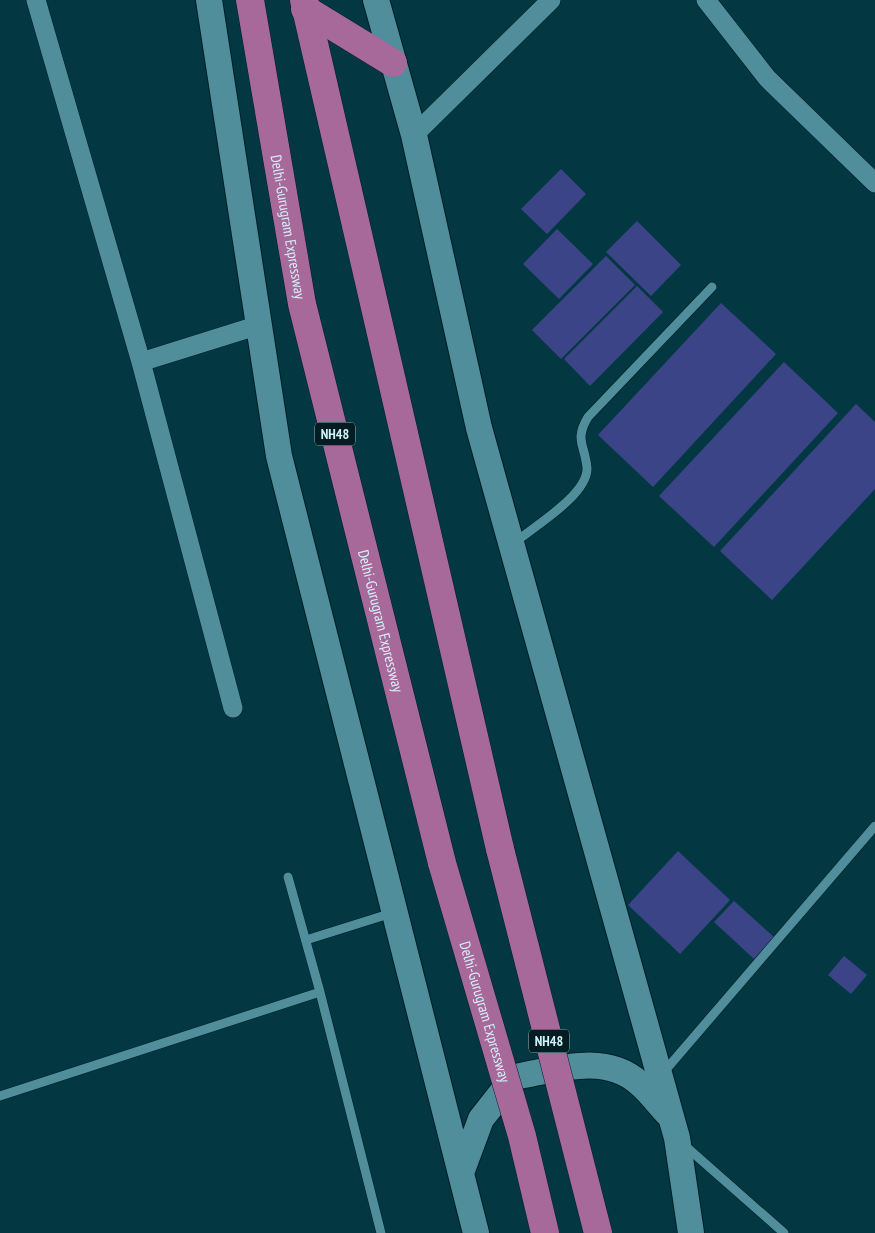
<svg xmlns="http://www.w3.org/2000/svg" width="875" height="1233" font-family="'PT Sans Narrow',sans-serif">
	<rect width="100%" height="100%" fill="#033842"/>
	<path fill="#3b4486" d="M 561,169 L 586,194 L 547,234 L 521,209 Z
		M 637,221 L 681,265 L 651,296 L 606,252 Z
		M 557,229 L 593,264 L 559,299 L 523,264 Z
		M 606,256 L 635,285 L 561,359 L 532,330 Z
		M 637,286 L 663,312 L 590,386 L 564,359 Z
		M 721,303 L 776,354 L 653,487 L 598,435 Z
		M 784,362 L 838,413 L 714,547 L 659,496 Z
		M 856,404 L 875,422 L 875,489 L 772,600 L 720,551 Z
		M 678,851 L 730,900 L 680,954 L 628,905 Z
		M 734,901 L 774,937 L 754,959 L 714,922 Z
		M 844,956 L 867,975 L 851,994 L 828,975 Z"/>
	<g fill="none" stroke-linecap="round" stroke-linejoin="round">
		<g stroke="#001e25" stroke-width="10">
			<path id="service" d="M 514,543 C 533,527 588,495 587,468 C 585,445 574,440 588,417 L 712,287
				M 288,877 L 320,992 L 381,1233
				M 306,940 L 392,913
				M 663,1073 L 875,826
				M 0,1096 L 320,992
				M 683,1144 L 784,1233"/>
		</g>
		<g stroke="#001e25" stroke-width="20">
			<path id="minor" d="M 36,0 L 141,362 L 233,708
				M 706,0 L 767,78 L 875,183
				M 414,135 L 551,0
				M 141,362 L 259,325"/>
		</g>
		<g stroke="#001e25" stroke-width="28">
			<path id="secondary" d="M 209,0 L 279,456 L 476,1233
				M 376,0 L 414,135 L 479,428 L 677,1138 L 691,1233
				M 461,1173 L 481,1119 L 514,1077 C 555,1070 605,1052 639,1083 C 650,1092 658,1104 668,1114"/>
		</g>
		<g stroke="#001e25" stroke-width="29">
			<g id="motorway">
				<path id="s1" d="M 250,0 L 302,304 L 442,863"/>
				<path d="M 304,0 L 500,849"/>
				<path d="M 305,9 L 393,63"/>
			</g>
		</g>
		<use href="#service" stroke="#508e9c" stroke-width="9"/>
		<use href="#minor" stroke="#508e9c" stroke-width="19"/>
		<use href="#secondary" stroke="#508e9c" stroke-width="26"/>
		<use href="#motorway" stroke="#a7689a" stroke-width="28"/>
		<g stroke="#001e25" stroke-width="29" stroke-linecap="butt">
			<g id="motorway-bridge">
				<path d="M 500,849 L 598,1233"/>
				<path id="s2" d="M 442,863 L 522,1136 L 545,1233"/>
			</g>
		</g>
		<use href="#motorway-bridge" stroke="#a7689a" stroke-width="28"/>
	</g>
	<g text-anchor="middle" dominant-baseline="central" stroke-width="5" stroke-linejoin="round" paint-order="stroke">
		<g fill="#031d23" stroke="#95b1b9" stroke-width="1">
			<rect x="315" y="422.5" width="40" height="23" rx="4"/>
			<rect x="529" y="1029.5" width="40" height="23" rx="4"/>
		</g>
		<g font-size="14" font-weight="bold" fill="#d3f1f9">
			<text x="335" y="434">NH48</text>
			<text x="549" y="1041">NH48</text>
		</g>
		<g font-size="15" fill="#d3f1f9" stroke="#031d23">
			<text stroke="none"><textPath href="#s1" startOffset="230">Delhi-Gurugram Expressway</textPath></text>
			<text stroke="none"><textPath href="#s1" startOffset="635">Delhi-Gurugram Expressway</textPath></text>
			<text stroke="none"><textPath href="#s2" startOffset="155">Delhi-Gurugram Expressway</textPath></text>
		</g>
	</g>
</svg>
